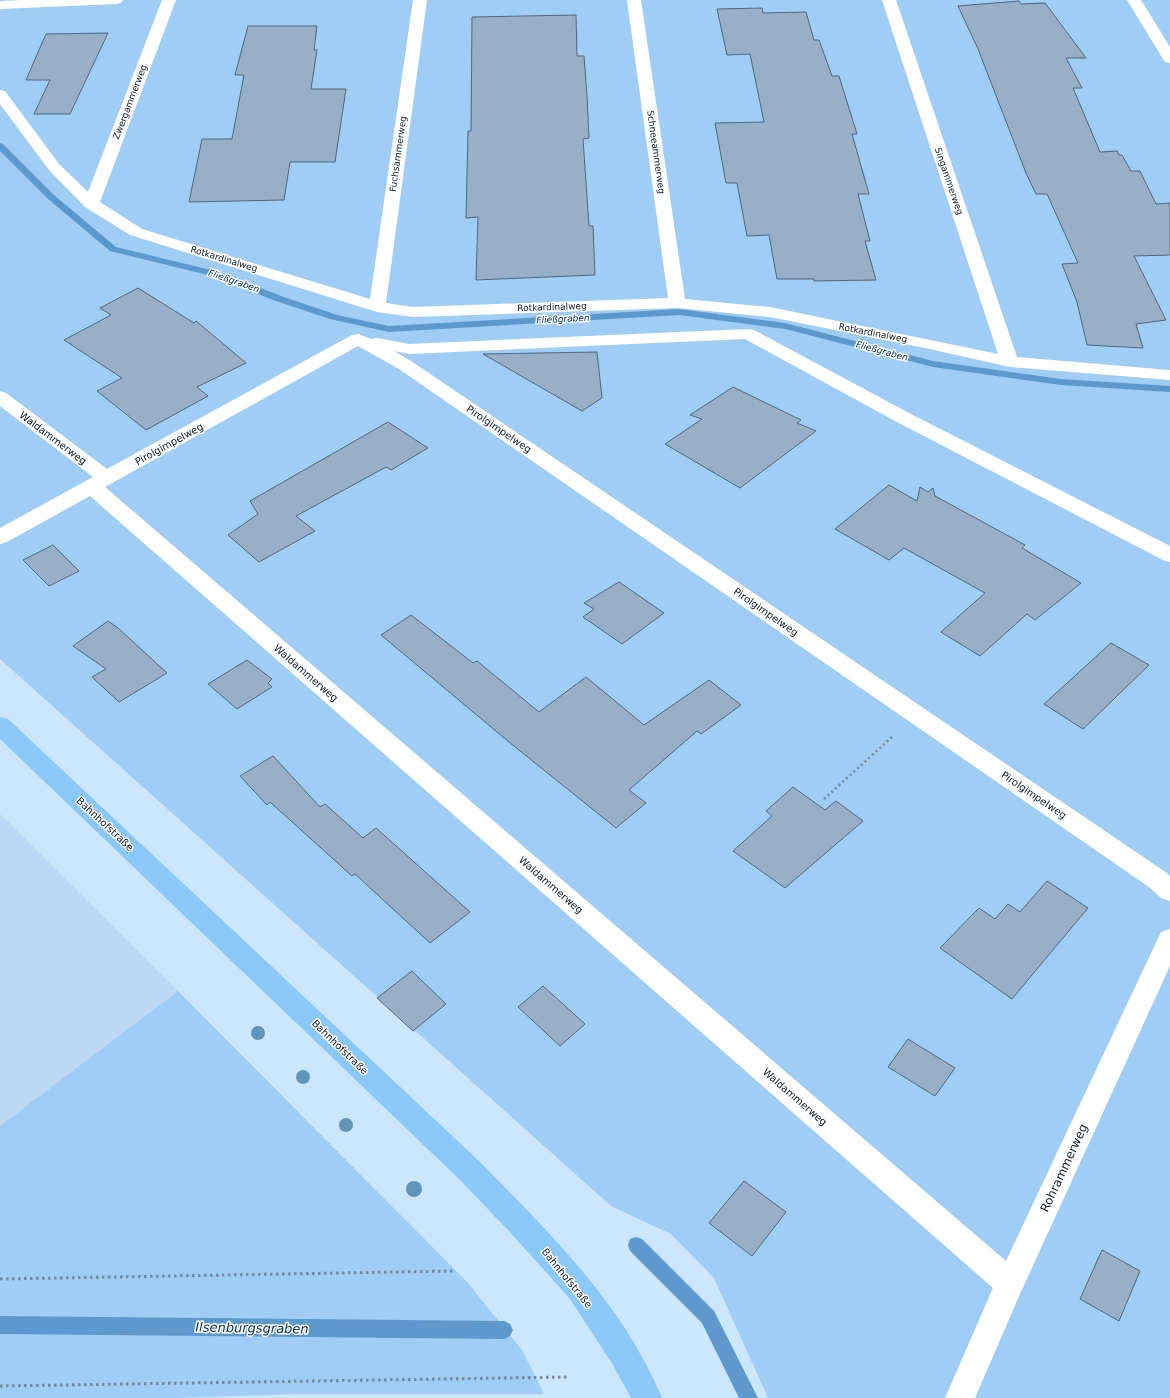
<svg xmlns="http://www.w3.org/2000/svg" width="1170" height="1398" font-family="'DejaVu Sans',sans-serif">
	<rect width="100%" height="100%" fill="#cce6fe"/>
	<path fill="#bbd9f6" d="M 0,814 L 178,991 L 0,1126 Z"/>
	<path fill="#a0cdf6" d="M 0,0 L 1170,0 L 1170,1398 L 768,1398 L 714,1278 L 671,1234 L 611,1206 L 0,659 Z
		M 178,991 L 467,1282 L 522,1350 L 544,1394 L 297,1394 L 176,1398 L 0,1398 L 0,1126 Z"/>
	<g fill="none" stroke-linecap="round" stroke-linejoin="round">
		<path fill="#5e99cd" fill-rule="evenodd" d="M 0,143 L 3,144 L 54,195 L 116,247 L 219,272 L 284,297 L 337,315 L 389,326 L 679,309 L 785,323 L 933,361 L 1061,379 L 1170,386 L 1170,392 L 1061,385 L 933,367 L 785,329 L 679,315 L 389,332 L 330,319 L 276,301 L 212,276 L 110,251 L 48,199 L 0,151 Z
			M 636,1237 L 642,1239 L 714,1311 L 758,1398 L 739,1398 L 702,1323 L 630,1251 L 628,1245 L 630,1239 Z
			M 0,1316 L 504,1321 L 510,1324 L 513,1330 L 510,1336 L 504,1339 L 0,1334 Z"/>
	</g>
	<path fill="#98b0c7" stroke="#50677c" d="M 1019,1 L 1021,4 L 1045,3 L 1086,58 L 1066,58 L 1082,88 L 1073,88 L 1100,152 L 1117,151 L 1119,155 L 1122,155 L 1131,171 L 1140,171 L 1156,204 L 1170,203 L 1170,255 L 1134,256 L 1166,320 L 1136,324 L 1143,348 L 1087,345 L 1077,302 L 1062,264 L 1078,263 L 1047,194 L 1036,194 L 1026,173 L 978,49 L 958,6 Z
		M 762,8 L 763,13 L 806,12 L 814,40 L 819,40 L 832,76 L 839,76 L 857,134 L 852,134 L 869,194 L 858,194 L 870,241 L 865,241 L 876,280 L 814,281 L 814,279 L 777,279 L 769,235 L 747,236 L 737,183 L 726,183 L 715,123 L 764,122 L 750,54 L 727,55 L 717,9 Z
		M 576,15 L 577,56 L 584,56 L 587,96 L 589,138 L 583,139 L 589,226 L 593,226 L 595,275 L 476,280 L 478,217 L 466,218 L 468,131 L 471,131 L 472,17 Z
		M 248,26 L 317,26 L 314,50 L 317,50 L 311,89 L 346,89 L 335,162 L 290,162 L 284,200 L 189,202 L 202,139 L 232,139 L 244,75 L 235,75 Z
		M 108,33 L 70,114 L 34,114 L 50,80 L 26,80 L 46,34 Z
		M 138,288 L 194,323 L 196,321 L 246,363 L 197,387 L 208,396 L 146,430 L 97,391 L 122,378 L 64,340 L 111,315 L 100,308 Z
		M 597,352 L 602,398 L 582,411 L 483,354 Z
		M 733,387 L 801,420 L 797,423 L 816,431 L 740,488 L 665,444 L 702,419 L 690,415 Z
		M 388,422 L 428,448 L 391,470 L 386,467 L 296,516 L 315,531 L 259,562 L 228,535 L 258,514 L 250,501 Z
		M 889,485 L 917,501 L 920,487 L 928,492 L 933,488 L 935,496 L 1025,545 L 1022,548 L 1081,583 L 1035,620 L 1027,614 L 980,656 L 941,632 L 985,593 L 904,548 L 889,560 L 835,529 Z
		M 53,545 L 79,571 L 49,586 L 23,560 Z
		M 619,582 L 664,613 L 622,644 L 583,617 L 594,609 L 584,603 Z
		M 411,615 L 473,663 L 477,661 L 539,712 L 586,677 L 644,725 L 709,680 L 741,705 L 701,734 L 697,731 L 629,790 L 646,803 L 616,828 L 509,742 L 381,635 Z
		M 108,621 L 118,628 L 167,673 L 119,702 L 92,677 L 106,669 L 73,646 Z
		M 1111,643 L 1149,665 L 1083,729 L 1044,704 Z
		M 247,660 L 272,679 L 268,683 L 272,687 L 237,709 L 208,684 Z
		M 273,756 L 320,807 L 325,804 L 363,838 L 376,828 L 470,912 L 430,943 L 355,874 L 352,876 L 270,802 L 267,805 L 240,776 Z
		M 793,787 L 825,810 L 836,801 L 863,821 L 785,888 L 733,851 L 772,816 L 766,811 Z
		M 1047,881 L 1088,908 L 1012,999 L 940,948 L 979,908 L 995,919 L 1008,904 L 1020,912 Z
		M 412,971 L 446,1004 L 413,1031 L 377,998 Z
		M 543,986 L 585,1024 L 560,1046 L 518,1007 Z
		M 908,1039 L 955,1068 L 935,1096 L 888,1067 Z
		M 744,1181 L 786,1212 L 752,1256 L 709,1223 Z
		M 1102,1250 L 1140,1271 L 1119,1321 L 1080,1299 Z"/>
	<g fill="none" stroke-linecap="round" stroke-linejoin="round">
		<path stroke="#768899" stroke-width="2.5" stroke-dasharray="2 3" stroke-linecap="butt" d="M 824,799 L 892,737"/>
		<path stroke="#768899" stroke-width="3" stroke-dasharray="2.5 3.5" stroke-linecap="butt" d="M 0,1279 L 453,1271
			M 0,1386 L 568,1377"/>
		<path fill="#fff" fill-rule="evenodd" d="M 22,0 L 123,0 L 121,3 L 116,4 L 0,9 L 0,1 Z
			M 162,0 L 176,0 L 100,202 L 142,229 L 370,299 L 413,0 L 427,0 L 386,303 L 413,307 L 668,298 L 627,0 L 641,0 L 685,299 L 770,307 L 998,354 L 882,0 L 896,0 L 1017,357 L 1170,370 L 1170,380 L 1010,367 L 925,348 L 770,317 L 677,308 L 413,317 L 377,312 L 130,235 L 85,207 L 49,170 L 0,104 L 0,90 L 5,91 L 59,164 L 88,192 Z
			M 1127,0 L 1141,0 L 1170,47 L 1170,63 L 1165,62 L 1163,59 Z
			M 748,329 L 754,330 L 909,413 L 1170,546 L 1170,562 L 1163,560 L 895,421 L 745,339 L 409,354 L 394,351 L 411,361 L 1167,873 L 1170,876 L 1170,901 L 1161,898 L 1149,887 L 399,369 L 358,346 L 105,487 L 1006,1261 L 1161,932 L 1170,929 L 1170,966 L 1020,1294 L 975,1398 L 945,1398 L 993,1288 L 90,496 L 7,542 L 0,544 L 0,528 L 93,477 L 0,406 L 0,391 L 6,393 L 107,469 L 352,335 L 358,334 L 371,339 L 377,338 L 409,344 Z"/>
		<path fill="#8bc8fa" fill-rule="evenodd" d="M 0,717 L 8,719 L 479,1161 C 549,1232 623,1304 662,1398 L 631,1398 L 613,1365 L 570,1299 L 508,1230 L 459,1179 L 0,739 Z"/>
	</g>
	<g fill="#6294ba">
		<circle cx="258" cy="1033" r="7"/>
		<circle cx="303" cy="1077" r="7"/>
		<circle cx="346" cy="1125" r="7"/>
		<circle cx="414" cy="1189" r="8"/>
	</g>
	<g text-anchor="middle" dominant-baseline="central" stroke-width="3" stroke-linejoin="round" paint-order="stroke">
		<g font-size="9" fill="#121c24" stroke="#fff">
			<text transform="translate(130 102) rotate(-69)">Zwergammerweg</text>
			<text transform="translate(656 152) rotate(82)">Schneeammerweg</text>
			<text transform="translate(398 154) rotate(-82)">Fuchsammerweg</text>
			<text transform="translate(949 181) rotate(71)">Singammerweg</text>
			<text transform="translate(224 259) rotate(17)">Rotkardinalweg</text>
			<text transform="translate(552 307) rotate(-2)">Rotkardinalweg</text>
			<text transform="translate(873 333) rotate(11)">Rotkardinalweg</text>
		</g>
		<g font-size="9" font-style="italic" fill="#013052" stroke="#fff">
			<text transform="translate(234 281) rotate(19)">Fließgraben</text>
			<text transform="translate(563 319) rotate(-3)">Fließgraben</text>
			<text transform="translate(882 351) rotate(15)">Fließgraben</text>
		</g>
		<g font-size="10" fill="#121c24" stroke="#fff">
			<text transform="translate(499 429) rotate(34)">Pirolgimpelweg</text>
			<text transform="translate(53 438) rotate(37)">Waldammerweg</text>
			<text transform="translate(169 444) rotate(-29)">Pirolgimpelweg</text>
			<text transform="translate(766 612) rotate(35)">Pirolgimpelweg</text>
			<text transform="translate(306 673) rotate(41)">Waldammerweg</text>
			<text transform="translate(1034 795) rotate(34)">Pirolgimpelweg</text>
			<text transform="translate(105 824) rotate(43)">Bahnhofstraße</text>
			<text transform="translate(551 885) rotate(41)">Waldammerweg</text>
			<text transform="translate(340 1047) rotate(44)">Bahnhofstraße</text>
			<text transform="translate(795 1097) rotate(41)">Waldammerweg</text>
			<text transform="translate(567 1278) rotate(51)">Bahnhofstraße</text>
		</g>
		<g font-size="12" fill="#121c24" stroke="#fff">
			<text transform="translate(1064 1168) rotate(-65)">Rohrammerweg</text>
		</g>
		<g font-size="13" font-style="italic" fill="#013052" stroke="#fff">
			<text transform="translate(252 1328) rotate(1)">Ilsenburgsgraben</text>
		</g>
	</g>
</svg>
